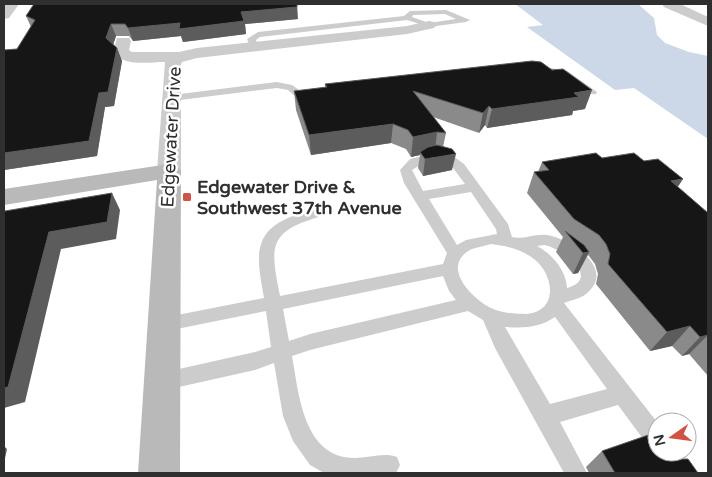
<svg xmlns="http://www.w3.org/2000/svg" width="712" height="477" font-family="'Varela Round',sans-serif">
	<rect width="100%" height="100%" fill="#fff"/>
	<path fill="#ccd8e8" d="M 515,4 L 638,4 L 654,18 L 657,35 L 665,43 L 689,52 L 708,56 L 708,139 L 634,88 L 615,90 L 527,27 L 543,25 Z"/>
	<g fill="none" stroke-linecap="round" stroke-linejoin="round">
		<path fill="#ccc" fill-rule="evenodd" d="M 446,10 L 470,20 L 466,22 L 429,27 L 407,20 L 260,37 L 256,40 L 258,46 L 254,49 L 251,48 L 247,39 L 258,32 L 404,16 L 410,11 ZM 445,14 L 456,19 L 429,23 L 412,17 L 413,15 Z
			M 540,66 L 567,71 L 597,92 L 596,94 C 584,96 571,80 560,76 C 550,71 532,75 525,70 L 527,68 Z
			M 277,82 L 292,85 L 305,94 L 318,97 L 319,99 L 314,102 L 298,99 L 288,90 L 277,88 L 172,101 L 167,98 L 172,95 Z
			M 435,153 L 453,156 L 464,164 L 508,224 L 512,237 C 523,240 535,233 547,235 C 571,239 617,269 586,294 C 580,299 571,300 564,303 L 657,422 L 657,450 L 649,447 L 618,405 L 560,422 L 587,473 L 564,473 L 495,348 L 483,320 L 468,311 L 310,350 L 292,356 C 299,394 303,458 355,458 C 369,458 384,452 397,457 L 400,465 L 396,473 L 324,473 L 310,465 L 293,441 L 283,416 L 274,363 L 255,370 L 161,391 L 154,388 L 151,382 L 154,376 L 161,373 L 255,352 L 271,347 L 266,311 L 162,332 L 156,330 L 153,325 L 156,320 L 162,318 L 264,298 C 258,262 249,232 293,216 C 301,212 311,208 319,211 L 321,214 L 319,217 C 266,232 271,249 280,296 L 443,264 L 447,253 L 404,183 L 400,170 L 410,159 ZM 435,160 L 450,164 L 465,184 L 423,191 L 412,170 L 425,162 ZM 471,192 L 496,229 L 497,234 L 466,240 L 457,245 L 429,199 ZM 491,244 C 507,246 521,249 534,259 C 554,274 559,311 527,314 C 514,314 500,313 489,307 C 470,297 440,265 472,249 C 478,247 485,246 491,244 ZM 545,245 C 562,249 602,278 567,288 C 566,270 552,254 537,246 ZM 443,276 L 449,291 L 456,300 L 310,334 L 289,341 L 283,309 ZM 555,317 L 607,389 L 550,404 L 505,327 C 524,328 539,328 555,317 Z"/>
		<path fill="#ccc" fill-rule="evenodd" d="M 5,4 L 19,4 L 9,18 L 4,19 Z
			M 662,4 L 680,4 L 708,17 L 708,26 L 664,7 Z
			M 429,21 L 434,22 L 436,25 L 434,28 L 407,34 L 197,58 L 182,62 L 181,64 L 181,171 L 177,176 L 169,178 L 161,176 L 157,171 L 165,62 C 149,62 123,67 113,52 L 117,38 L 129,38 L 131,41 L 129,50 L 132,52 L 179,52 L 197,48 L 407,26 Z"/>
		<path fill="#b9b9b9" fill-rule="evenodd" d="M 169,164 L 177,166 L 181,171 L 180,473 L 138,473 L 157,180 L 4,205 L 4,189 Z"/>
	</g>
	<path fill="#8a8a8a" d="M 26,16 L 298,19 L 245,24 L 246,34 L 183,42 L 181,36 L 133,41 L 129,36 L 116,36 L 113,45 L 117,48 L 122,61 L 114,106 L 105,107 L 97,156 L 4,170 L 4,50 L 17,49 L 31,27 Z
		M 532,61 L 585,109 L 573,111 L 572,115 L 487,128 L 485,125 L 479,133 L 433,117 L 446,133 L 443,147 L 452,170 L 423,176 L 418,168 L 420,155 L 411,157 L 406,149 L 391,143 L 311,155 L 296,110 L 294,91 L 325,88 L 325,84 Z
		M 602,158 L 644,161 L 678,187 L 708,213 L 708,376 L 689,354 L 682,356 L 672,346 L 650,351 L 596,284 L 598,274 L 595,264 L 589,256 L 588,255 L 578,273 L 573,274 L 556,252 L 563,237 L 527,193 L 534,172 L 538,172 L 542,162 Z
		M 602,451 L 679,459 L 698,473 L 589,473 L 586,467 Z"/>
	<path fill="#5c5c5c" d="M 297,4 L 298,19 L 245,24 L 246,34 L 183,42 L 181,36 L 133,41 L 128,28 Z
		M 111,24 L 116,36 L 111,51 L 106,38 Z
		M 117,48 L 122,61 L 114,106 L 105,107 L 97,156 L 4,170 L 4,153 L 99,93 Z
		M 592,90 L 585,109 L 573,111 L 572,115 L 487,128 L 492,109 L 574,93 Z
		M 489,106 L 485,125 L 479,133 L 483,113 Z
		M 393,124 L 391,143 L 311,155 L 309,135 Z
		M 437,132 L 435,151 L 420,152 L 420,155 L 411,157 L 413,137 Z
		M 456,154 L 452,170 L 423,176 L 425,159 Z
		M 683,179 L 670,199 L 671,181 Z
		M 112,193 L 120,210 L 116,239 L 61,249 L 25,402 L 4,408 L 4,388 L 49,232 Z
		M 589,252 L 578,273 L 573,274 L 583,253 Z
		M 690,326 L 672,346 L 650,351 L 667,332 Z
		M 708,335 L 689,354 L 682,356 L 700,337 Z
		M 4,446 L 7,449 L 4,463 Z"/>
	<path fill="#161616" stroke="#5c5c5c" d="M 34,4 L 297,4 L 297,7 L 241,12 L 244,21 L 179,29 L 180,23 L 128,28 L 125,24 L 111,24 L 106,38 L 117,48 L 108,92 L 99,93 L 89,141 L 4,153 L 4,50 L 17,49 L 35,20 L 26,16 Z
		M 532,61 L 541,62 L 552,70 L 563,69 L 592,90 L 574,93 L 579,97 L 492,109 L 489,106 L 483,113 L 413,91 L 446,133 L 437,132 L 413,137 L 408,130 L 393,124 L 309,135 L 294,91 L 327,87 L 325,84 Z
		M 437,145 L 452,149 L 456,154 L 425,159 L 420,152 L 428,147 Z
		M 596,153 L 602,158 L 634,153 L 644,161 L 658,159 L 683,179 L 671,181 L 708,213 L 708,335 L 700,337 L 690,326 L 667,332 L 608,264 L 610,254 L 606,244 L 599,235 L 574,219 L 534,172 L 549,170 L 542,162 Z
		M 112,193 L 107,222 L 49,232 L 8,387 L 4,388 L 4,213 L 5,211 Z
		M 565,231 L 584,245 L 589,252 L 583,253 Z
		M 657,432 L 657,452 L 677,452 L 679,459 L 688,459 L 698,473 L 615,473 L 602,451 Z"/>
	<rect fill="#d05446" stroke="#fff" stroke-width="2" x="182" y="192" width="10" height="10" rx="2.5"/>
	<g text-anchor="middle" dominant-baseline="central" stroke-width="5" stroke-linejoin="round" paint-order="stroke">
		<g font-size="18" fill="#2f2f2f" stroke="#fff">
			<text transform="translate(171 137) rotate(-87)">Edgewater Drive</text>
		</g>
		<g font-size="18" font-weight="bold" fill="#2f2f2f" stroke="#fff" text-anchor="start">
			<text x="197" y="187">Edgewater Drive &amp;<tspan x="197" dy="21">Southwest 37th Avenue</tspan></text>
		</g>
	</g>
	<rect width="712" height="477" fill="none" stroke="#2f2f2f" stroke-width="10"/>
	<g transform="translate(672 437) rotate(256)"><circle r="24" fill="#ffffff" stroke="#acacac"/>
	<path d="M0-4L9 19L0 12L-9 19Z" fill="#d05446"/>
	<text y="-8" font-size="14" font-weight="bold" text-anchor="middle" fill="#2f2f2f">N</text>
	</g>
</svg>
